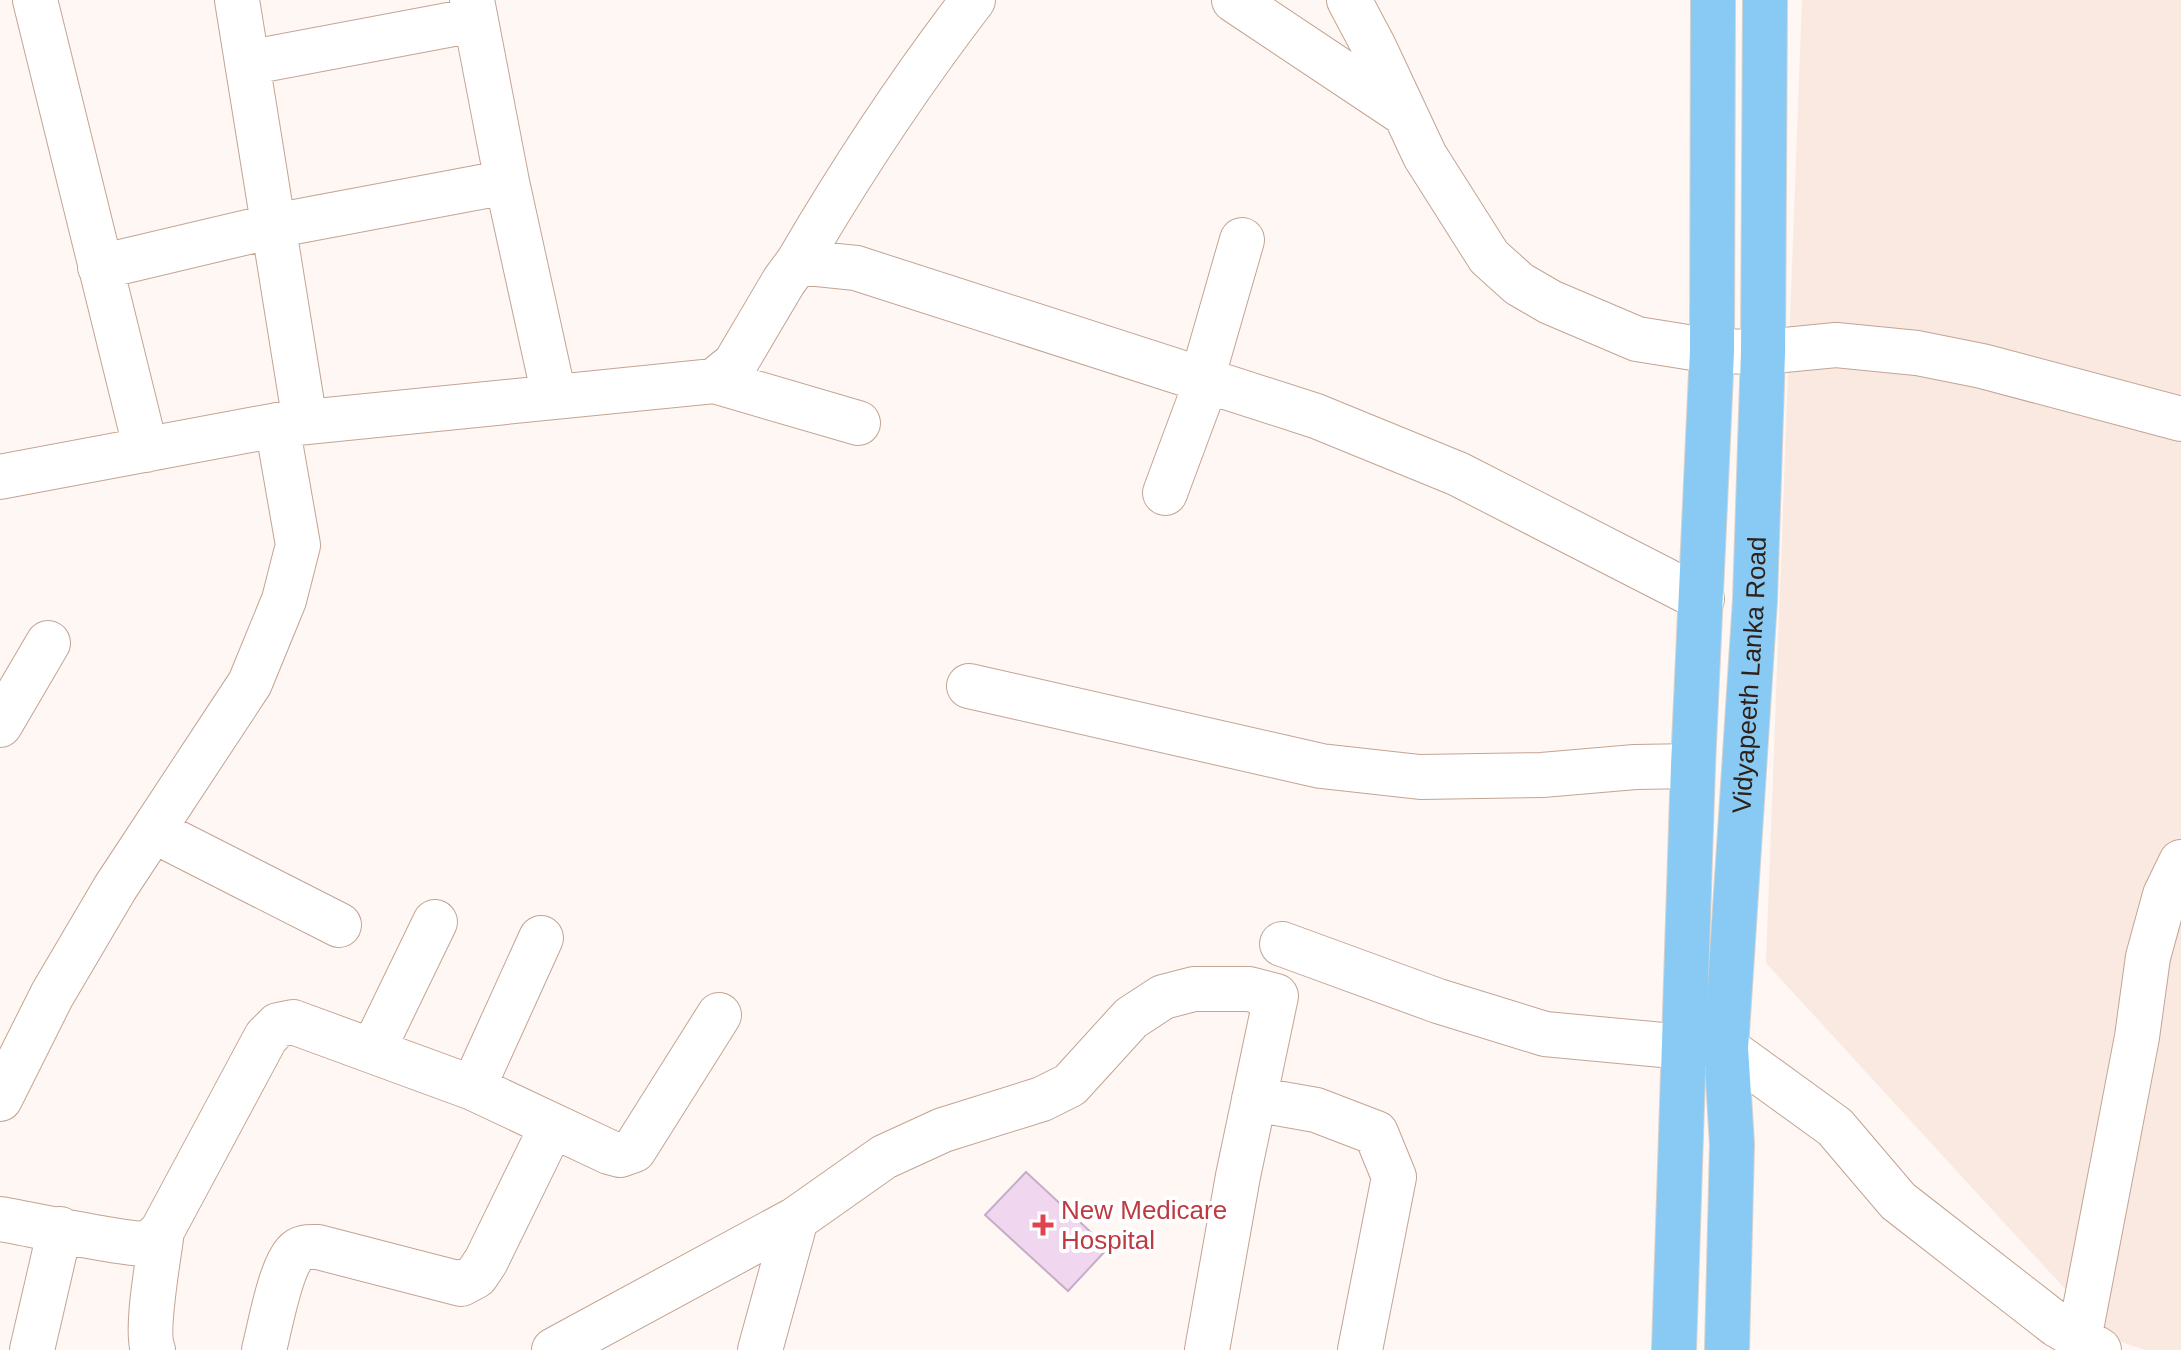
<svg xmlns="http://www.w3.org/2000/svg" width="2181" height="1350" font-family="Arial,sans-serif">
	<rect width="100%" height="100%" fill="#fef7f3"/>
	<path fill="#f9e9e0" d="M 1802,0 L 2181,0 L 2181,1350 L 2145,1350 L 2110,1338 L 1766,963 Z"/>
	<path fill="#f0d6ee" stroke="#c6adc5" stroke-width="2" d="M 1026,1172 L 1108,1248 L 1068,1291 L 985,1215 Z"/>
	<g fill="none" stroke-linecap="round" stroke-linejoin="round">
		<g stroke="#c3a493" stroke-width="46">
			<path id="minor" d="M 35,0 L 146,450
				M 237,0 L 305,422
				M 472,0 L 507,182 L 554,396
				M 1234,0 L 1405,114
				M 1349,0 L 1374,47 L 1425,156 L 1489,257 L 1519,284 L 1550,302 L 1637,339 L 1712,351 L 1763,352 L 1836,345 L 1917,353 L 1982,366 L 2181,419
				M 247,63 L 475,20
				M 798,262 C 853,168 907,86 973,0
				M 100,267 L 273,226 L 507,182
				M 1202,379 L 1242,240
				M 714,381 L 858,423
				M 0,477 L 277,425 L 714,381 L 735,364 L 784,281 L 798,262 L 856,268 L 1316,416 L 1458,474 L 1702,599
				M 1165,493 L 1207,380
				M 969,686 L 1321,766 L 1420,777 L 1542,775 L 1635,767 L 1693,766
				M 0,725 L 48,643
				M 154,831 L 339,925
				M 1282,944 L 1438,1001 L 1545,1034 L 1684,1047 L 1726,1048 L 1835,1127 L 1898,1201 L 2057,1325 L 2099,1350
				M 373,1050 L 435,922
				M 473,1088 L 541,938
				M 0,1099 L 52,995 L 115,888 L 250,683 L 284,600 L 298,545 L 277,425
				M 1254,1099 L 1316,1110 L 1376,1133 L 1394,1177 L 1360,1350
				M 0,1219 C 21,1222 138,1248 148,1243 C 153,1241 158,1235 162,1231 L 266,1037 L 278,1025 L 293,1022 L 473,1088 L 609,1152 L 620,1155 L 634,1150 L 719,1015
				M 32,1350 L 60,1229
				M 153,1350 C 145,1330 159,1256 162,1231
				M 264,1350 C 270,1327 280,1269 295,1253 C 301,1246 309,1247 318,1247 L 461,1284 L 476,1276 L 486,1261 L 552,1126
				M 554,1350 L 796,1219
				M 760,1350 L 796,1219 L 884,1157 L 943,1130 L 1042,1099 L 1070,1085 L 1131,1018 L 1163,997 L 1194,989 L 1249,989 L 1276,996 L 1238,1176 L 1207,1350
				M 2077,1350 L 2137,1037 L 2148,957 L 2165,895 L 2181,862"/>
		</g>
		<g stroke="#d5d3d1" stroke-width="46">
			<g id="major">
				<path d="M 1674,1350 L 1693,766 L 1712,351 L 1713,0"/>
				<path id="s1" d="M 1727,1350 L 1732,1144 L 1726,1048 L 1755,600 L 1763,352 L 1765,0"/>
			</g>
		</g>
		<use href="#minor" stroke="#fff" stroke-width="44"/>
		<use href="#major" stroke="#88caf3" stroke-width="44"/>
	</g>
	<path fill="#e0444e" stroke="#fff" stroke-width="3" d="M1039 1213h8v8h8v8h-8v8h-8v-8h-8v-8h8z"/>
	<g text-anchor="middle" dominant-baseline="central" stroke-width="8" stroke-linejoin="round" paint-order="stroke">
		<g font-size="26" fill="#2d211a" stroke="#fff">
			<text stroke="none"><textPath href="#s1" startOffset="676">Vidyapeeth Lanka Road</textPath></text>
		</g>
		<g font-size="26" fill="#be3a42" stroke="#fff" text-anchor="start">
			<text x="1061" y="1210">New Medicare<tspan x="1061" dy="30">Hospital</tspan></text>
		</g>
	</g>
</svg>
